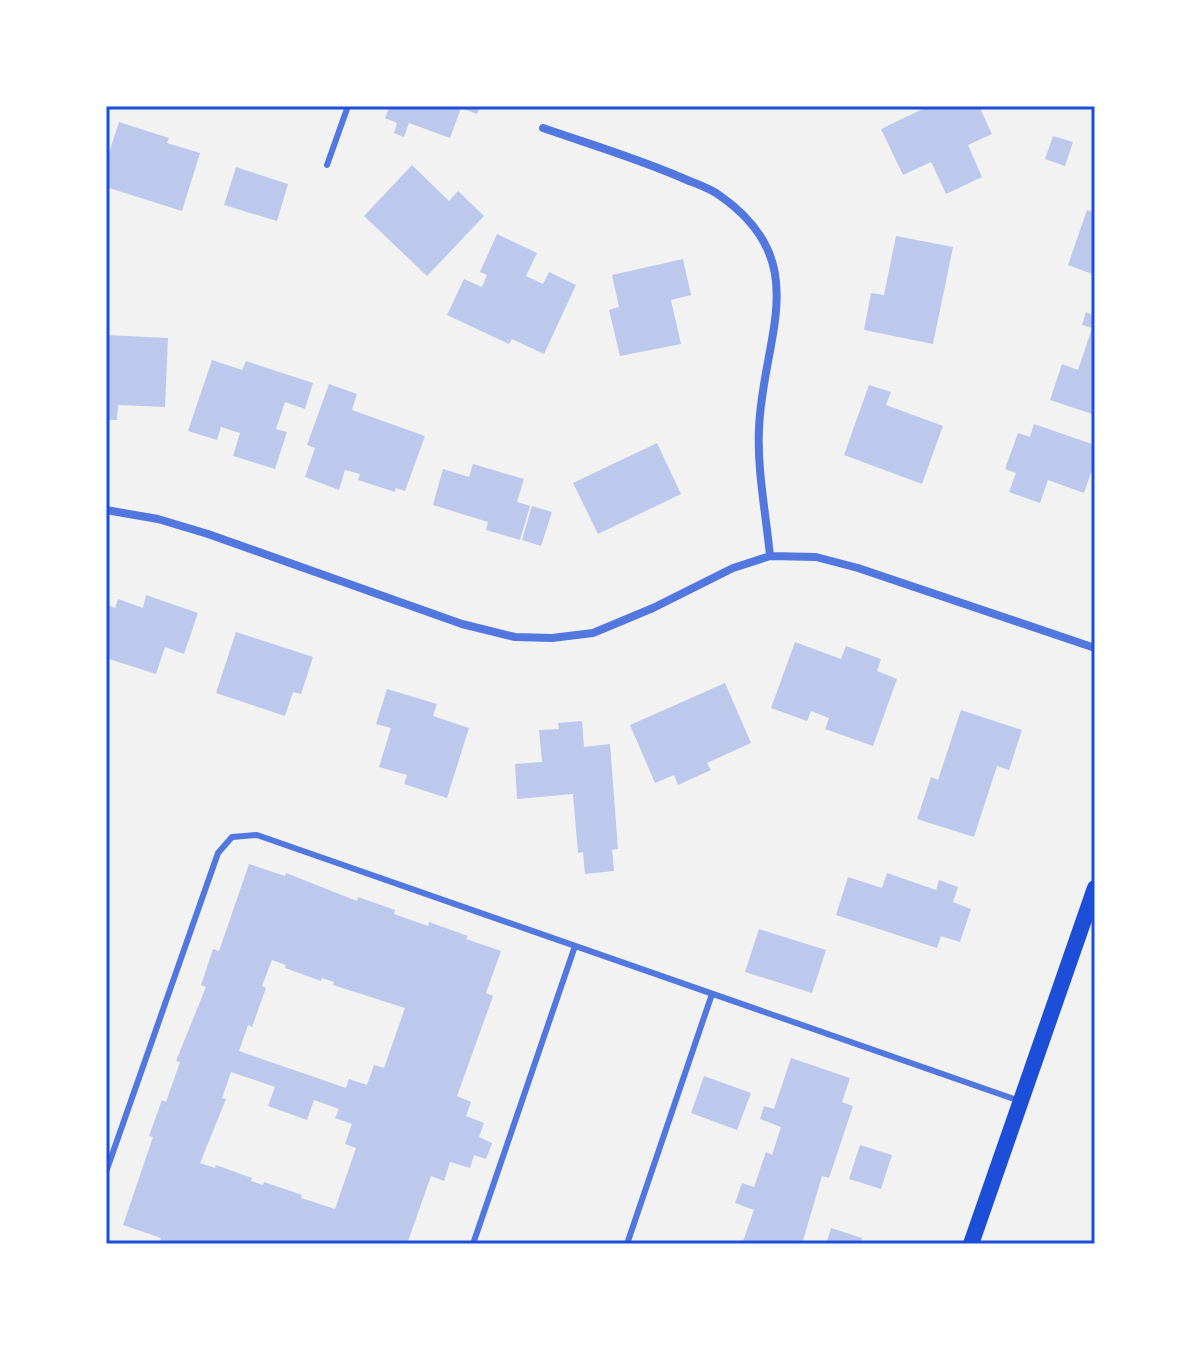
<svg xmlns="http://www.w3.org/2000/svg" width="1201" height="1350" font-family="'Archivo Narrow',sans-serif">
	<rect width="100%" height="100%" fill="#f2f2f2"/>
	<path fill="#bdc9ec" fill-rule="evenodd" d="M 390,106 L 480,106 L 477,114 L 461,108 L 450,138 L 409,123 L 404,137 L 394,133 L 397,123 L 385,118 Z
		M 929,106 L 979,106 L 992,134 L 968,145 L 982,177 L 946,194 L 931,162 L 903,175 L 881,129 Z
		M 119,122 L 169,138 L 167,143 L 200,153 L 182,211 L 106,187 L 106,162 Z
		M 1053,136 L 1073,142 L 1065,166 L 1045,159 Z
		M 412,165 L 449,201 L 458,191 L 484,216 L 427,276 L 364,216 Z
		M 236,167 L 288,184 L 277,221 L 224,205 Z
		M 1087,210 L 1095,213 L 1095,275 L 1068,265 Z
		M 497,234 L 537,253 L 526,276 L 543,284 L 549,272 L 576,285 L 544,354 L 512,339 L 509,344 L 447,315 L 464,279 L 482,287 L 487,275 L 480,272 Z
		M 896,236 L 953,247 L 933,344 L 864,330 L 871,293 L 884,295 Z
		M 683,259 L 691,295 L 671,300 L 681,344 L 620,356 L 609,310 L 619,307 L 612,275 Z
		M 1086,312 L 1095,316 L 1095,415 L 1050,400 L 1062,364 L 1078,370 L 1092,328 L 1082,325 Z
		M 106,335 L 168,338 L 165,407 L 118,405 L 117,420 L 106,420 Z
		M 212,360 L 242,370 L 246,361 L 313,383 L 305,409 L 285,402 L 276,429 L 287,432 L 275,469 L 233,456 L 240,433 L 221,427 L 217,440 L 188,431 Z
		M 329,384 L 357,394 L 352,410 L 425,436 L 405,491 L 396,488 L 395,492 L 358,480 L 360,474 L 345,470 L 339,490 L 305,477 L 315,448 L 307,445 Z
		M 869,385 L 891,392 L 886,405 L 943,426 L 922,484 L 844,455 Z
		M 1034,424 L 1095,445 L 1095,461 L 1084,493 L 1048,480 L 1040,503 L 1009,492 L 1016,473 L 1005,469 L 1018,433 L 1030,437 Z
		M 657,443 L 681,494 L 598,534 L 573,483 Z
		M 473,464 L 524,479 L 517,502 L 530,506 L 520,540 L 486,530 L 488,522 L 433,505 L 443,469 L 469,477 Z
		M 532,506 L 552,512 L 541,546 L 522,540 Z
		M 146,595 L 198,613 L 184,654 L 165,647 L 156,674 L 106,658 L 106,604 L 115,608 L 118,599 L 143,608 Z
		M 236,632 L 313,657 L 301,694 L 293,692 L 285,716 L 216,693 Z
		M 795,642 L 841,659 L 846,646 L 881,659 L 877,671 L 897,679 L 873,746 L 825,729 L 829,718 L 811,711 L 807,721 L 771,708 Z
		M 725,683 L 751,743 L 707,763 L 711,770 L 678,785 L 674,775 L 655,783 L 630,725 Z
		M 387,689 L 437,704 L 433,716 L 469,728 L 447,798 L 404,784 L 407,775 L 379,767 L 391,728 L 376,724 Z
		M 961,710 L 1022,730 L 1009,770 L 997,766 L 974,837 L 917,819 L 931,777 L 938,780 Z
		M 582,721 L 584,747 L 610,744 L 618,849 L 612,850 L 614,871 L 585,874 L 583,852 L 578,853 L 573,794 L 517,799 L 515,764 L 542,762 L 539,730 L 559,729 L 558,723 Z
		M 249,864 L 285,876 L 286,873 L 357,901 L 358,897 L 395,910 L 394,914 L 428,926 L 429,922 L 468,936 L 466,939 L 501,951 L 486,993 L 493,996 L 457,1096 L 471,1102 L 466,1116 L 484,1123 L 479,1137 L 492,1143 L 486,1159 L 474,1155 L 470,1168 L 450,1162 L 444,1181 L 431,1176 L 407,1244 L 169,1244 L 160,1241 L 161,1238 L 123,1225 L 153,1137 L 149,1136 L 162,1100 L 166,1102 L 180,1062 L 176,1061 L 206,987 L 201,985 L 213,949 L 219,951 ZM 272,960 L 286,965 L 285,968 L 321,981 L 322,978 L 334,982 L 333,985 L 405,1008 L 384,1068 L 374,1065 L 367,1085 L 349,1079 L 346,1088 L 239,1051 L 248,1025 L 252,1027 L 266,988 L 262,986 ZM 231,1072 L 275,1087 L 268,1106 L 307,1120 L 314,1100 L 339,1109 L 335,1118 L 352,1124 L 345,1144 L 356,1148 L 335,1209 L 301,1198 L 302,1195 L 264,1182 L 263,1185 L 251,1181 L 252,1178 L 216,1165 L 215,1168 L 200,1163 L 226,1099 L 222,1098 Z
		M 887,873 L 936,890 L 939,880 L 958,887 L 953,902 L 971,909 L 960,942 L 941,936 L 937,948 L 836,915 L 848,877 L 882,888 Z
		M 759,929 L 826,950 L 812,993 L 745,972 Z
		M 791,1058 L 850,1078 L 842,1102 L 853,1106 L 829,1178 L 822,1176 L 802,1244 L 742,1244 L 754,1210 L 735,1203 L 742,1183 L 754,1187 L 766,1152 L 772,1155 L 781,1127 L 760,1119 L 764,1106 L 774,1109 Z
		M 704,1076 L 751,1093 L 737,1130 L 691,1113 Z
		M 860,1145 L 892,1155 L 881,1189 L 849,1179 Z
		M 831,1228 L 862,1238 L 860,1244 L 826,1244 Z"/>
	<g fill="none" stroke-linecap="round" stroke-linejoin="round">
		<path stroke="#5277de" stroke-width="6" d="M 327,165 L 348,106
			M 106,1172 L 218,853 L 232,837 L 257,835 L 1020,1101
			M 473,1244 L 575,946
			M 627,1244 L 712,994"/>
		<path stroke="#5277de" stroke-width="8" d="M 543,128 C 589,144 636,158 680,177 C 693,183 708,187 719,195 C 816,262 762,338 759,429 C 757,470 766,514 770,556
			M 106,510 L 158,519 L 208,534 L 462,624 L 515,637 L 552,638 L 593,633 L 653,608 L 733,568 L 770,556 L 816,557 L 858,568 L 1095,648"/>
		<path stroke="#1d4ed8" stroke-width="16" d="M 971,1244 L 1095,888"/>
	</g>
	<rect width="1201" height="1350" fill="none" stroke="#ffffff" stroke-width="216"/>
	<rect x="108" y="108" width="985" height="1134" fill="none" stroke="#1d4ed8" stroke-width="3"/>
</svg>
